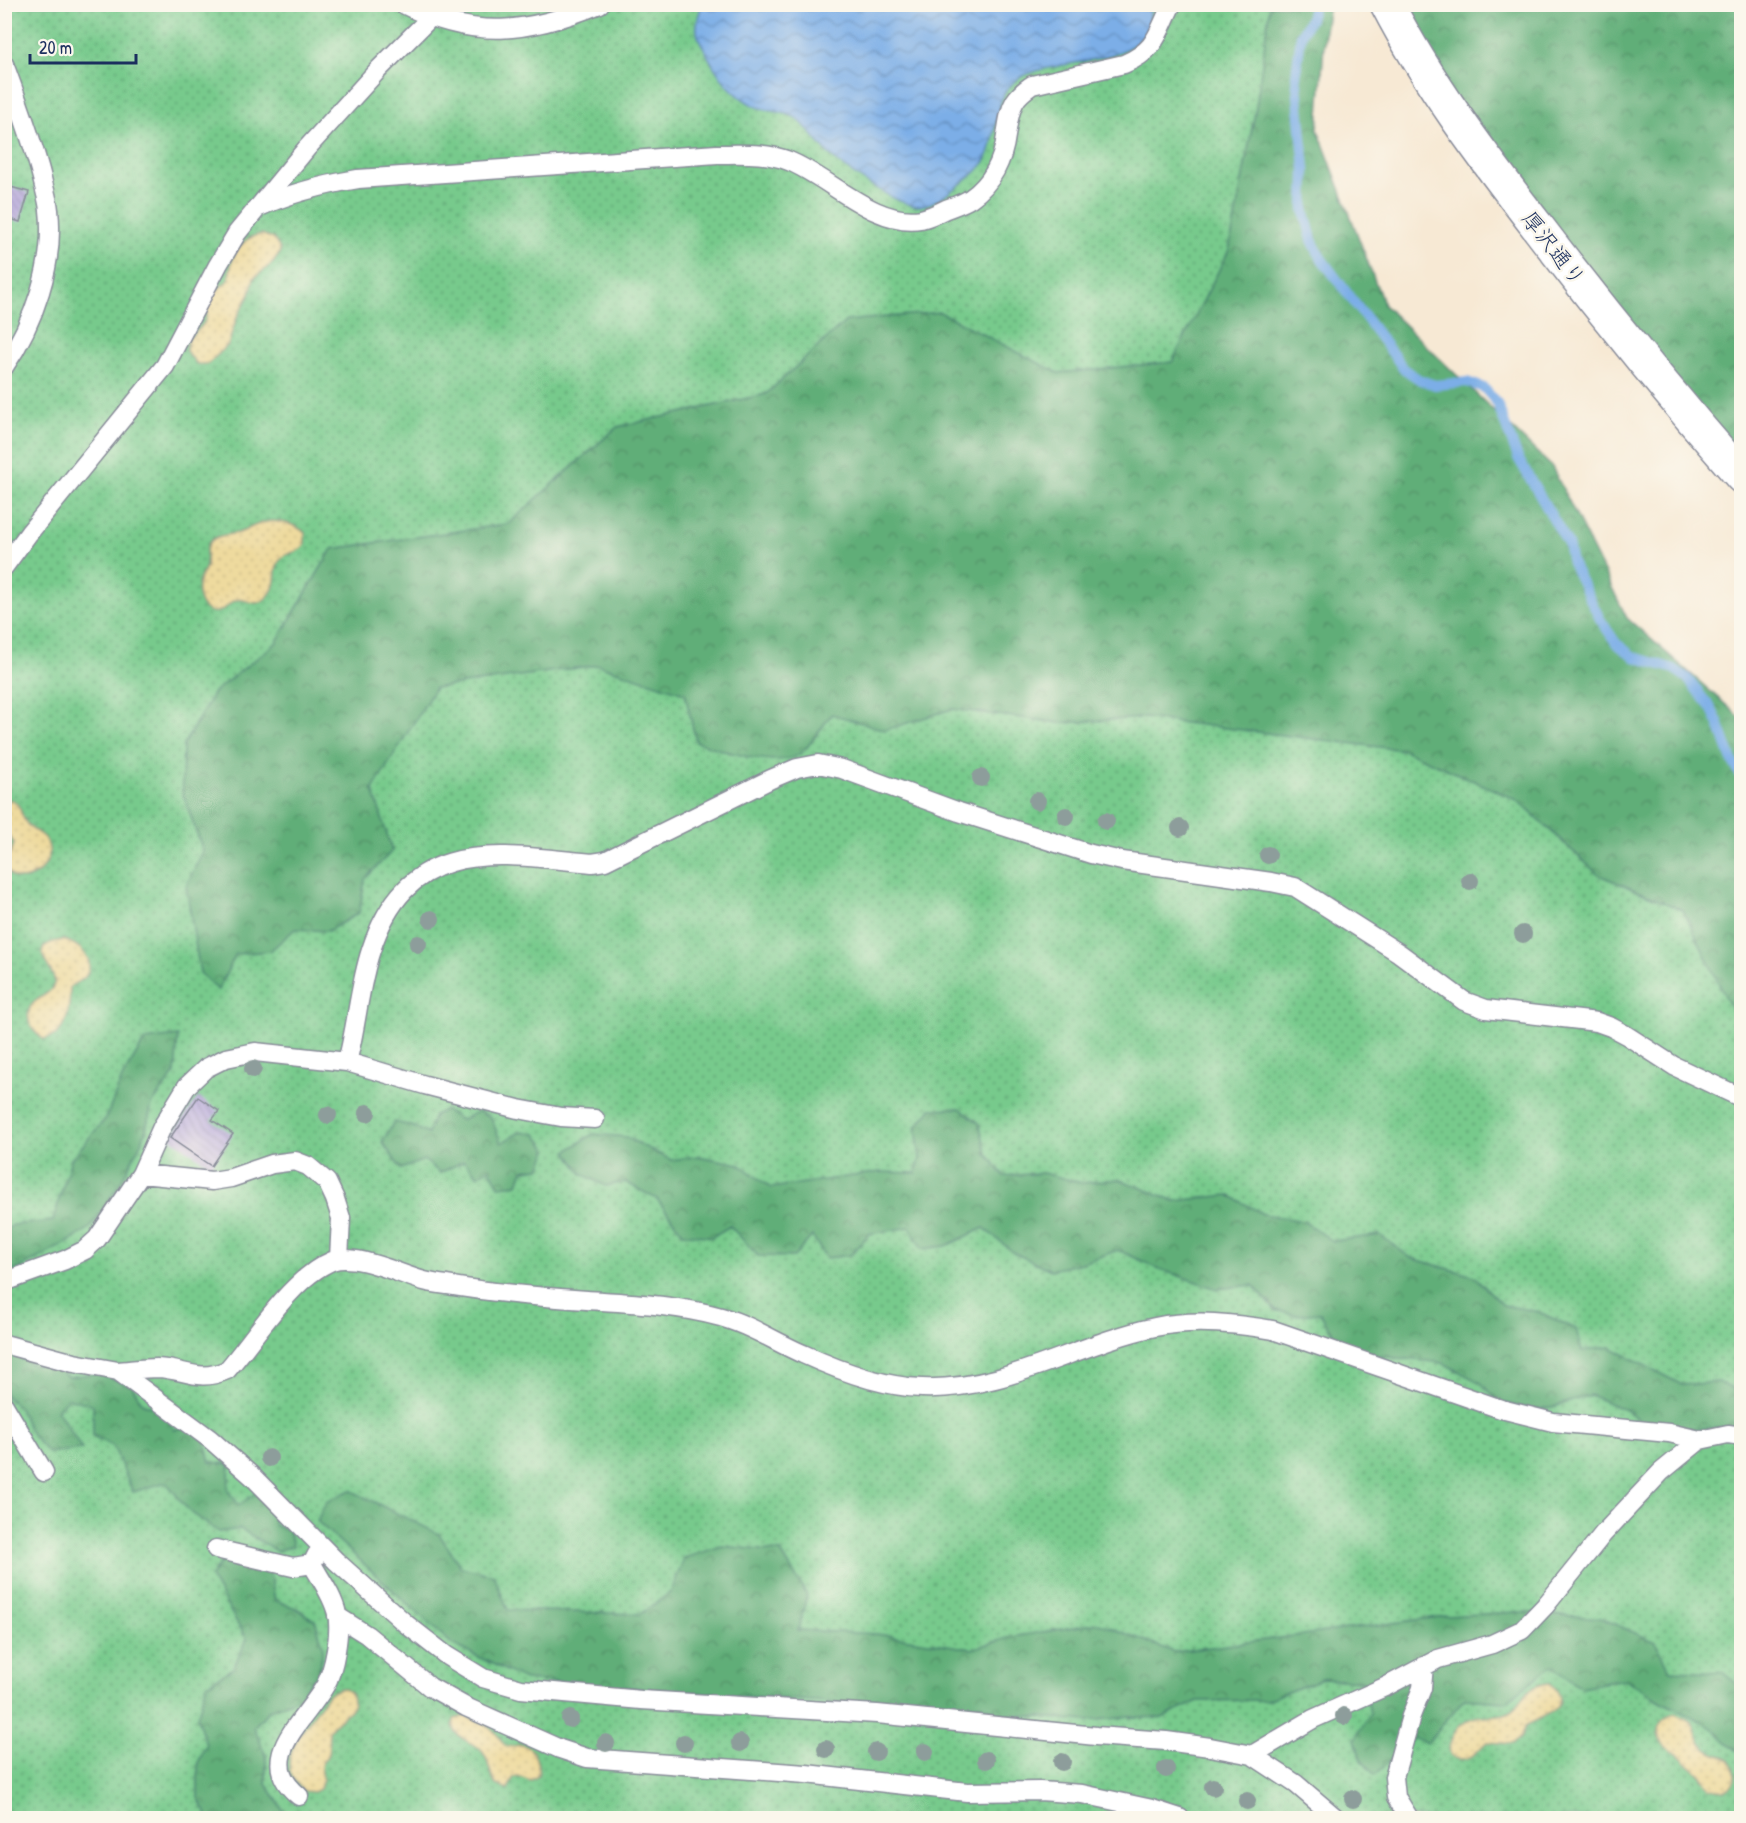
<svg xmlns="http://www.w3.org/2000/svg" width="1746" height="1823" font-family="'Patrick Hand','Klee One',sans-serif">
	<defs>
		<pattern id="grass-dots" width="8" height="8" patternUnits="userSpaceOnUse" patternTransform="scale(1.5)"><rect width="8" height="8" fill="#77ca8c"/><path d="M2 2h.1M6 6h.1" fill="none" stroke="#61a476" stroke-width="1.8" stroke-linecap="round"/></pattern>
		<pattern id="forest-crowns" width="20" height="18" patternUnits="userSpaceOnUse" patternTransform="scale(1.5)"><rect width="20" height="18" fill="#61ae78"/><path d="M2 6a3 3 0 1 1 6 0M12 15a3 3 0 1 1 6 0" fill="none" stroke="#4f8e66"/></pattern>
		<pattern id="sand-dots" width="8" height="8" patternUnits="userSpaceOnUse" patternTransform="scale(1.5)"><rect width="8" height="8" fill="#eeda9e"/><path d="M2 2h.1M6 6h.1" fill="none" stroke="#ccbb8a" stroke-width="1.8" stroke-linecap="round"/></pattern>
		<pattern id="water-waves" width="16" height="10" patternUnits="userSpaceOnUse" patternTransform="scale(1.5)"><rect width="16" height="10" fill="#7baee7"/><path d="M0 5q4-4 8 0t8 0" fill="none" stroke="#648ebe"/></pattern>
		<pattern id="building-back-hatch" width="6" height="6" patternUnits="userSpaceOnUse" patternTransform="scale(1.5)"><rect width="6" height="6" fill="#afa0da"/><path d="M-1 5l2 2M0 0l6 6M5-1l2 2" fill="none" stroke="#8e83b4"/></pattern>
	</defs>
	<rect width="100%" height="100%" fill="#fbf7ec"/>
	<filter id="ink" filterUnits="userSpaceOnUse"><feTurbulence type="fractalNoise" baseFrequency=".0167" numOctaves="2"/><feDisplacementMap in="SourceGraphic" scale="12" xChannelSelector="R" yChannelSelector="G"/><feConvolveMatrix kernelMatrix="1 2 1 2 8 2 1 2 1" color-interpolation-filters="sRGB"/></filter>
	<filter id="wash" filterUnits="userSpaceOnUse"><feTurbulence type="fractalNoise" baseFrequency=".008" numOctaves="4" result="noise"/><feDisplacementMap in="SourceGraphic" scale="24" xChannelSelector="R" yChannelSelector="G"/><feGaussianBlur stdDeviation="1.35" result="paint"/><feColorMatrix in="noise" values="0 0 0 0 0 0 0 0 0 0 0 0 0 0 0 0 0 1.4 0 .05"/><feComposite in="paint" operator="in"/></filter>
	<g filter="url(#wash)">
		<rect width="100%" height="100%" fill="#f7e9d4"/>
		<path fill="url(#grass-dots)" stroke="#497c75" stroke-width="1.5" d="M 5,5 L 1299,5 L 1268,145 L 1741,880 L 1741,1818 L 5,1818 Z"/>
		<path fill="url(#forest-crowns)" stroke="#3e6e6b" stroke-width="1.5" d="M 1270,5 L 1329,5 L 1325,31 L 1318,130 L 1384,305 L 1552,467 L 1627,618 L 1741,718 L 1741,1019 L 1731,1008 L 1683,910 L 1599,875 L 1517,800 L 1404,750 L 1144,718 L 1060,723 L 952,709 L 885,730 L 832,714 C 825,722 808,749 800,754 C 776,770 721,750 696,742 L 685,693 L 598,665 L 435,688 L 373,789 L 392,851 L 365,879 L 359,913 L 328,931 L 295,929 L 270,951 L 236,954 L 218,990 L 200,973 L 186,886 L 203,851 L 182,791 L 183,745 L 215,691 L 276,643 L 332,549 L 508,524 L 617,427 L 766,394 L 846,321 L 940,312 L 1058,373 L 1172,362 L 1229,250 L 1256,107 Z
			M 1378,5 L 1741,5 L 1741,485 Z
			M 178,1036 L 175,1073 L 152,1104 L 144,1137 L 119,1185 L 91,1227 L 72,1240 L 5,1276 L 4,1231 L 13,1225 L 53,1221 L 71,1159 L 106,1118 L 123,1076 L 145,1040 Z
			M 960,1108 L 979,1123 L 987,1154 L 1004,1176 L 1043,1173 L 1082,1183 L 1119,1179 L 1175,1201 L 1229,1195 L 1263,1214 L 1303,1221 L 1333,1241 L 1380,1235 L 1411,1258 L 1474,1276 L 1503,1305 L 1539,1312 L 1576,1329 L 1582,1351 L 1610,1347 L 1682,1385 L 1718,1382 L 1741,1393 L 1741,1427 L 1682,1429 L 1650,1427 L 1625,1410 L 1590,1395 L 1557,1406 L 1534,1410 L 1498,1402 L 1481,1383 L 1443,1363 L 1380,1356 L 1343,1350 L 1320,1313 L 1296,1315 L 1275,1310 L 1253,1285 L 1217,1289 L 1162,1270 L 1118,1250 L 1082,1263 L 1051,1270 L 1014,1253 L 984,1228 L 946,1246 L 922,1249 L 910,1227 L 869,1234 L 851,1255 L 826,1258 L 812,1236 L 794,1257 L 758,1256 L 730,1226 L 712,1237 L 683,1233 L 657,1199 L 625,1182 L 606,1186 L 582,1174 L 567,1151 L 593,1134 L 626,1137 L 671,1160 L 698,1156 L 739,1164 L 771,1188 L 880,1172 L 916,1173 L 920,1158 L 916,1127 L 931,1109 Z
			M 445,1110 L 461,1120 L 479,1111 L 491,1117 L 501,1143 L 520,1132 L 536,1134 L 548,1150 L 540,1168 L 523,1170 L 518,1184 L 499,1186 L 489,1168 L 478,1176 L 464,1161 L 440,1173 L 424,1160 L 401,1169 L 382,1142 L 394,1122 L 412,1126 L 428,1134 L 434,1115 Z
			M 4,1348 L 33,1365 L 52,1364 L 68,1377 L 98,1373 L 132,1386 L 143,1404 L 165,1409 L 174,1430 L 189,1426 L 204,1438 L 210,1462 L 230,1464 L 228,1491 L 239,1505 L 257,1492 L 271,1506 L 275,1526 L 289,1530 L 293,1546 L 276,1551 L 241,1529 L 219,1532 L 189,1511 L 166,1482 L 133,1492 L 113,1446 L 93,1436 L 93,1405 L 68,1398 L 57,1410 L 82,1449 L 48,1453 L 33,1436 L 18,1407 L 5,1395 Z
			M 350,1490 L 439,1534 L 461,1567 L 494,1575 L 508,1610 L 640,1614 L 671,1592 L 684,1558 L 722,1546 L 781,1552 L 807,1595 L 798,1630 L 877,1634 L 972,1649 L 1011,1637 L 1099,1623 L 1174,1652 L 1446,1616 L 1518,1612 L 1601,1618 L 1656,1642 L 1670,1670 L 1722,1672 L 1741,1687 L 1741,1752 L 1736,1751 L 1709,1725 L 1664,1703 L 1625,1679 L 1581,1687 L 1551,1666 L 1506,1702 L 1464,1699 L 1427,1743 L 1414,1738 L 1375,1775 L 1361,1760 L 1355,1739 L 1370,1713 L 1363,1681 L 1322,1679 L 1266,1700 L 1198,1701 L 1162,1718 L 1130,1717 L 1087,1721 L 1000,1714 L 981,1704 L 949,1711 L 525,1680 L 452,1644 L 317,1521 L 326,1502 Z
			M 223,1560 L 269,1568 L 275,1600 L 298,1609 L 315,1620 L 323,1646 L 320,1669 L 299,1698 L 269,1710 L 254,1727 L 266,1756 L 266,1783 L 285,1813 L 286,1818 L 209,1818 L 198,1798 L 198,1763 L 206,1745 L 197,1717 L 207,1684 L 233,1668 L 247,1639 L 210,1577 Z"/>
		<path fill="url(#sand-dots)" stroke="#84847e" stroke-width="1.5" d="M 262,234 L 274,239 L 280,249 L 280,253 L 273,263 L 254,278 L 250,294 L 237,317 L 228,345 L 208,364 L 197,364 L 186,351 C 187,333 195,336 204,323 C 208,317 206,307 209,300 C 213,289 223,287 229,279 C 230,259 239,237 262,234 Z
			M 272,521 C 284,522 296,524 305,533 L 305,545 C 298,554 289,551 282,558 C 270,569 282,585 265,599 C 254,609 247,597 236,600 C 227,603 223,614 212,612 C 198,610 195,589 200,578 C 202,574 205,570 206,566 C 207,556 203,548 212,540 C 219,534 229,535 238,533 C 250,529 257,522 272,521 Z
			M 11,799 C 23,805 20,817 28,825 C 33,831 41,833 46,840 C 62,867 16,894 7,869 C 4,860 12,852 14,843 L 8,835 L 5,833 L 5,802 Z
			M 63,940 C 77,943 97,958 86,976 C 82,981 74,983 70,987 C 70,1007 68,1037 43,1039 C 36,1034 31,1029 29,1021 C 24,997 49,1000 54,984 C 59,970 19,946 63,940 Z
			M 1550,1683 C 1577,1707 1543,1716 1525,1726 L 1520,1738 L 1513,1744 L 1487,1742 C 1479,1748 1473,1760 1461,1759 C 1441,1759 1451,1735 1459,1727 C 1479,1709 1488,1720 1507,1713 C 1526,1707 1518,1686 1550,1683 Z
			M 341,1688 C 346,1689 350,1691 352,1696 C 358,1713 336,1717 330,1730 C 327,1738 330,1746 328,1754 C 327,1758 322,1761 321,1766 L 323,1779 L 320,1789 L 314,1792 L 304,1791 C 291,1779 285,1768 292,1750 C 294,1744 297,1743 298,1736 L 329,1693 Z
			M 1674,1714 C 1703,1722 1690,1731 1703,1746 C 1713,1757 1737,1753 1735,1776 C 1734,1783 1730,1787 1725,1791 L 1710,1789 C 1706,1784 1703,1777 1699,1773 C 1691,1768 1685,1760 1677,1754 C 1674,1751 1669,1750 1665,1746 C 1652,1733 1658,1719 1674,1714 Z
			M 465,1716 C 476,1720 487,1723 495,1732 C 500,1737 501,1743 507,1747 C 512,1747 519,1744 523,1745 C 535,1747 540,1766 538,1776 L 530,1781 L 518,1776 L 514,1777 L 508,1789 L 496,1785 C 488,1774 490,1758 480,1749 C 469,1740 450,1738 454,1719 Z"/>
		<path fill="url(#water-waves)" stroke="#4b6ea2" stroke-width="1.5" d="M 1149,5 C 1161,70 1054,55 1018,79 C 990,97 1000,136 985,161 C 978,173 965,180 955,188 C 945,196 932,205 919,206 C 900,207 844,169 830,155 C 818,144 809,128 796,118 C 786,111 769,112 757,107 C 732,96 715,72 704,48 C 701,43 697,37 697,31 C 696,22 699,13 702,5 Z"/>
		<g fill="none" stroke-linecap="round" stroke-linejoin="round">
			<path stroke="#7baee7" stroke-width="10" d="M 1314,4 L 1310,19 L 1301,35 L 1296,75 L 1305,169 L 1304,209 L 1312,240 L 1321,258 L 1404,369 L 1420,380 L 1435,385 L 1467,382 L 1484,388 L 1497,403 L 1518,458 L 1568,544 L 1572,563 L 1600,619 L 1616,643 L 1634,657 L 1674,669 L 1687,678 L 1711,708 L 1718,722 L 1731,758 L 1742,778"/>
		</g>
		<g id="blocks">
			<path fill="url(#building-back-hatch)" d="M 7,186 L 29,192 L 20,222 L 4,217 L 4,193 Z
				M 4,247 L 12,249 L 5,269 L 4,269 Z
				M 198,1097 L 219,1111 L 212,1120 L 233,1134 L 211,1166 L 170,1138 Z"/>
		</g>
	</g>
	<g filter="url(#ink)">
		<use href="#blocks" fill-opacity="0" stroke="#898c99" stroke-width="1.5"/>
		<g fill="none" stroke-linecap="round" stroke-linejoin="round">
			<g stroke="#898c99" stroke-width="21">
				<path id="service" d="M 403,4 C 474,41 529,33 600,4
					M 4,64 C 18,102 32,139 42,178 C 44,188 48,199 49,210 C 55,263 34,323 4,367
					M 257,208 C 290,193 322,185 358,179 L 717,154 C 741,154 766,152 789,161 C 829,177 875,227 921,219 C 929,217 938,213 946,209 C 954,206 964,203 971,198 C 992,183 1003,160 1006,136 C 1008,124 1009,111 1015,101 C 1019,94 1025,90 1032,85 L 1124,64 C 1157,50 1157,34 1172,4
					M 4,567 L 29,533 L 165,366 L 218,265 L 237,233 L 307,148 L 378,70 L 430,18
					M 347,1062 C 357,1025 359,986 371,950 C 409,835 495,854 592,863 L 605,861 L 771,779 L 797,768 L 818,764 L 842,769 L 959,812 L 1091,854 L 1122,861 L 1271,882 L 1295,887 L 1399,953 L 1464,1001 L 1486,1009 L 1597,1022 L 1611,1027 L 1626,1035 L 1674,1066 L 1742,1098
					M 141,1174 L 212,1181 L 231,1178 L 272,1164 L 295,1161 L 308,1166 L 327,1182 L 335,1199 L 341,1218 L 339,1259
					M 4,1282 L 65,1260 L 85,1250 L 97,1239 L 141,1174 L 162,1127 L 187,1086 L 206,1068 L 226,1058 L 255,1052 L 347,1062 L 425,1085 L 518,1109 L 561,1117 L 595,1119
					M 4,1344 L 74,1363 L 118,1371 L 210,1439 L 252,1476 L 336,1561 L 406,1624 L 447,1656 L 483,1678 L 521,1689 L 641,1700 L 877,1714 L 1096,1736 L 1166,1741 L 1210,1747 L 1252,1755 L 1296,1784 L 1336,1818
					M 118,1371 C 131,1370 144,1368 157,1368 C 185,1369 198,1383 227,1370 C 256,1337 291,1278 332,1261 C 355,1252 401,1275 424,1281 C 432,1283 439,1284 447,1285 C 493,1293 540,1297 587,1300 C 632,1303 677,1305 721,1317 C 751,1325 775,1342 803,1354 C 838,1370 884,1387 922,1388 C 1005,1391 1076,1344 1155,1327 C 1194,1319 1234,1323 1273,1330 L 1501,1409 L 1553,1422 L 1669,1433 L 1700,1440 L 1728,1434 L 1742,1436
					M 4,1405 L 44,1472
					M 216,1549 L 293,1567 L 312,1564 L 317,1554
					M 337,1616 L 367,1635 L 430,1687 L 466,1707 L 560,1749 L 587,1758 L 806,1774 L 967,1792 L 1040,1791 L 1082,1794 L 1152,1809 L 1180,1818
					M 1252,1755 L 1313,1719 L 1387,1686 L 1438,1659 L 1492,1644 L 1522,1630 L 1545,1606 L 1603,1534 L 1661,1472 L 1700,1440
					M 299,1796 C 253,1759 304,1722 325,1686 C 334,1670 341,1633 337,1614 C 333,1596 321,1580 312,1564
					M 1409,1818 L 1396,1797 L 1394,1777 L 1411,1716 L 1422,1688 L 1424,1666"/>
			</g>
			<g stroke="#898c99" stroke-width="36">
				<path id="minor" d="M 1387,4 C 1429,85 1484,158 1540,230 C 1605,315 1672,397 1742,477"/>
			</g>
			<use href="#service" stroke="#fff" stroke-width="18"/>
			<use href="#minor" stroke="#fff" stroke-width="33"/>
		</g>
		<g fill="#8d9d9b">
			<circle cx="981" cy="778" r="9"/>
			<circle cx="1037" cy="801" r="9"/>
			<circle cx="1066" cy="816" r="9"/>
			<circle cx="1106" cy="821" r="9"/>
			<circle cx="1180" cy="828" r="9"/>
			<circle cx="1268" cy="855" r="9"/>
			<circle cx="1470" cy="881" r="9"/>
			<circle cx="431" cy="919" r="9"/>
			<circle cx="1523" cy="934" r="9"/>
			<circle cx="418" cy="944" r="9"/>
			<circle cx="253" cy="1069" r="9"/>
			<circle cx="367" cy="1113" r="9"/>
			<circle cx="328" cy="1115" r="9"/>
			<circle cx="269" cy="1458" r="9"/>
			<circle cx="1344" cy="1716" r="9"/>
			<circle cx="570" cy="1719" r="9"/>
			<circle cx="606" cy="1743" r="9"/>
			<circle cx="684" cy="1743" r="9"/>
			<circle cx="740" cy="1743" r="9"/>
			<circle cx="826" cy="1749" r="9"/>
			<circle cx="876" cy="1752" r="9"/>
			<circle cx="925" cy="1752" r="9"/>
			<circle cx="986" cy="1760" r="9"/>
			<circle cx="1062" cy="1762" r="9"/>
			<circle cx="1166" cy="1769" r="9"/>
			<circle cx="1213" cy="1787" r="9"/>
			<circle cx="1353" cy="1799" r="9"/>
			<circle cx="1247" cy="1801" r="9"/>
		</g>
	</g>
	<g text-anchor="middle" dominant-baseline="central" stroke-width="5" stroke-linejoin="round" paint-order="stroke">
		<g font-size="22" fill="#1b2f5e" stroke="#fbf7ec">
			<text transform="translate(1554 248) rotate(52)">厚沢通り</text>
		</g>
	</g>
	<rect width="1746" height="1823" fill="none" stroke="#fbf7ec" stroke-width="24"/>
	<path d="M30 54v9h106v-9" fill="none" stroke="#1b2f5e" stroke-width="3"/>
	<text x="39" y="54" font-size="18" fill="#1b2f5e" stroke="#fbf7ec" stroke-width="4.5" paint-order="stroke">20 m</text>
</svg>
